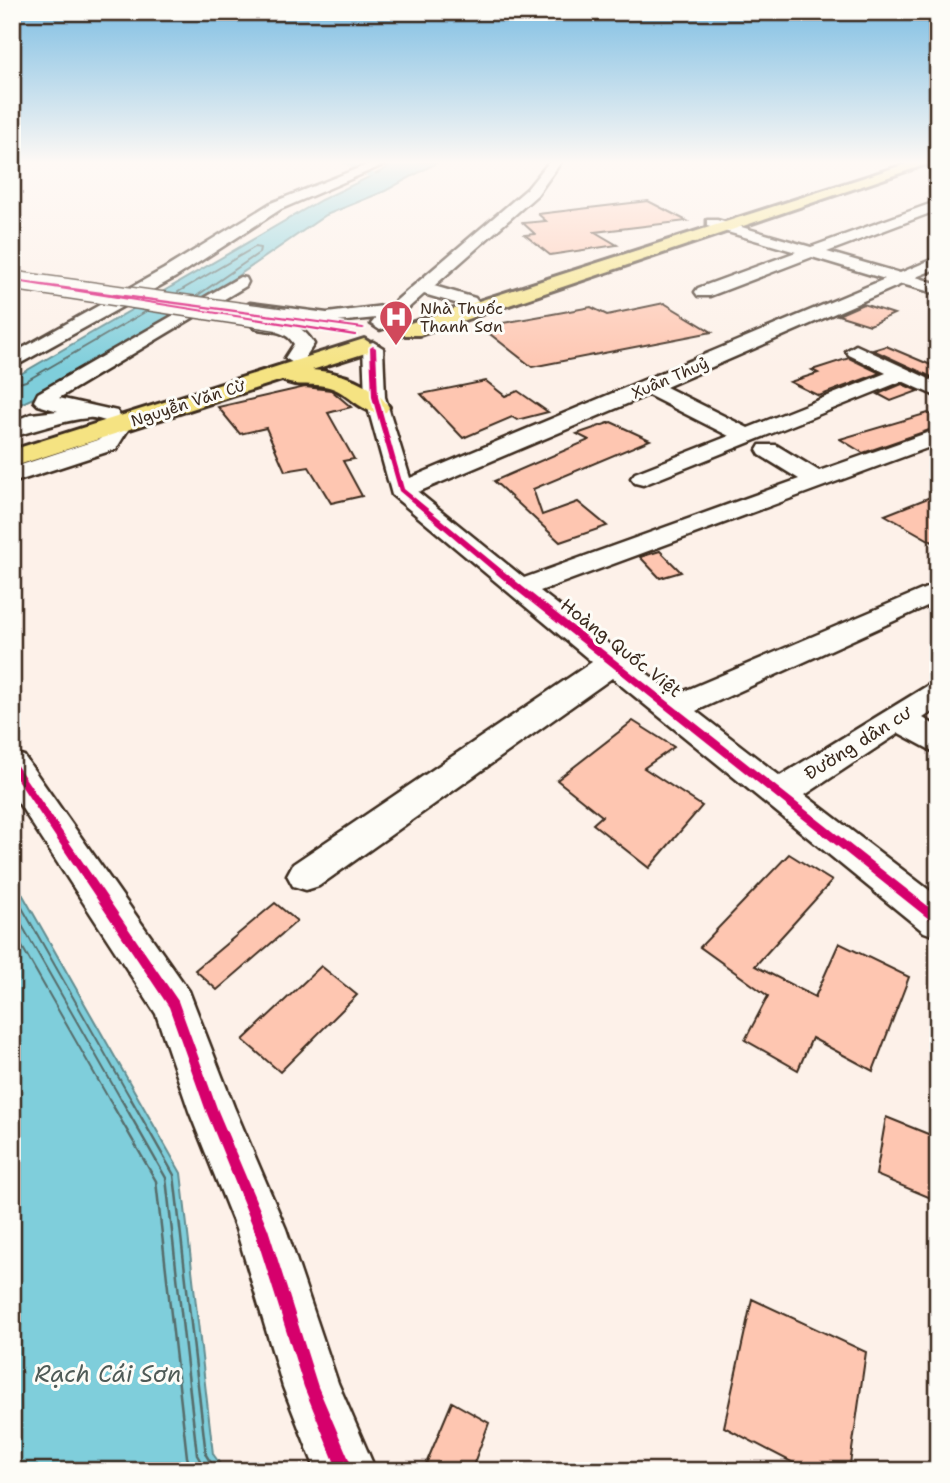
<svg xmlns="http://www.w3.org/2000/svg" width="950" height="1483" font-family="'Shantell Sans',sans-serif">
	<rect width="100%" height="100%" fill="#fdf1e9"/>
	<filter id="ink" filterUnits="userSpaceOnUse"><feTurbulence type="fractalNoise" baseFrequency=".0143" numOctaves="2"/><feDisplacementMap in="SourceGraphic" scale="14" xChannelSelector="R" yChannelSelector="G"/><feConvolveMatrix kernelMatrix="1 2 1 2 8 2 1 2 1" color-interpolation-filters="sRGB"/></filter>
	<g filter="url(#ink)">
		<path fill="#7fcedb" stroke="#648c8f" stroke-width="2" d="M 395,162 L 438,162 L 385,191 L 326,215 L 117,359 L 12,408 L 12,379 L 321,200 L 382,171 Z
			M 12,876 L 181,1173 L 213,1454 L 225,1471 L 12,1471 Z"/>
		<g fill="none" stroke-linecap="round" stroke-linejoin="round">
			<path stroke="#566c6a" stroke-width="2" d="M 178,292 L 255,247 L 260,248 L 259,253 L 198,295
				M 12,385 L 26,381 L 145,312
				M 12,890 L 132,1101
				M 12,908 L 122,1101
				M 12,929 L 110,1101"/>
			<path stroke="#566c6a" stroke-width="2.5" d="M 109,1099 L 156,1181 L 187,1457 L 192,1471
				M 121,1099 L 166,1178 L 197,1455 L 206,1471
				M 131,1099 L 174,1175 L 206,1455 L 216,1471"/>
			<path fill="#7fcedb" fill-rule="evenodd" d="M 341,162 L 353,162 L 377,175 L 369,177 Z"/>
		</g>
		<path fill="#fec6b1" stroke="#3b2a1e" stroke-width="2" d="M 648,201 L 687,221 L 595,232 L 617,245 L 550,255 L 525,235 L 535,234 L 523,223 L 546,221 L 538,214 Z
			M 664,303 L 712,332 L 532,367 L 481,327 L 591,307 L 607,315 Z
			M 863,304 L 894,314 L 870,325 L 838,315 Z
			M 886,346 L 938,368 L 938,380 L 873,350 Z
			M 849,358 L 880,373 L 819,396 L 790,382 L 818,373 L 812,370 Z
			M 486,381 L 505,396 L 518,391 L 548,412 L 517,420 L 512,417 L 463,438 L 421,394 Z
			M 902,384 L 918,391 L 891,401 L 878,394 Z
			M 305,387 L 331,390 L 351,407 L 328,413 L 354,459 L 343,461 L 362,496 L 331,503 L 309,467 L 285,471 L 266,428 L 240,434 L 218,407 Z
			M 928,413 L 938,419 L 938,427 L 863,453 L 840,439 Z
			M 611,422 L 650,440 L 533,489 L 542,515 L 578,502 L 607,526 L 560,542 L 494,481 L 589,440 L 577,434 Z
			M 938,494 L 938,545 L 885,515 Z
			M 660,551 L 681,572 L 660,578 L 640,557 Z
			M 633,721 L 674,747 L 644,768 L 702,806 L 649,868 L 593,824 L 602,816 L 557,780 Z
			M 789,854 L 832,881 L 755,966 L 815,997 L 839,943 L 909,977 L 873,1071 L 812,1038 L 798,1070 L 745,1040 L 768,996 L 700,947 Z
			M 275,903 L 297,921 L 217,990 L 195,970 Z
			M 321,966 L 357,995 L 280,1072 L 243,1040 Z
			M 886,1117 L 938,1138 L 938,1201 L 876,1175 Z
			M 752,1299 L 866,1352 L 849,1471 L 809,1471 L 724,1427 Z
			M 452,1402 L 489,1423 L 471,1471 L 423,1471 Z"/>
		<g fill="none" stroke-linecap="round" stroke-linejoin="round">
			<g stroke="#3b2a1e" stroke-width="5">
				<path id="minor" d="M 374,162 L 390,162 L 281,209 L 176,277 L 12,368 L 12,354 L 164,269 L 271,203 Z
					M 549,162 L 561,162 L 537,195 L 434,286 L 475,298 L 478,302 L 475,306 L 469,307 L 424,294 L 386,328 L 380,330 L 371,324 L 376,318 L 327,323 L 250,313 L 241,308 L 250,303 L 327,313 L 391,305 L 527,189 Z
					M 938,201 L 938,210 L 827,252 L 900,273 L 938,257 L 938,268 L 916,277 L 938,284 L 938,294 L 902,284 L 666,387 L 748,428 L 886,373 L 849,355 L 846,351 L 856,345 L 938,383 L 938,397 L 902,381 L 643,485 L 635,483 L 631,478 L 635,473 L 729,436 L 648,395 L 418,492 L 524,578 L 799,479 L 760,455 L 757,450 L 760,445 L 776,445 L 819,471 L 938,429 L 938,444 L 540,591 L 675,695 L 938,583 L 938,601 L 696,711 L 780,776 L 927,686 L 938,683 L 938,708 L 923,718 L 938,727 L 938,754 L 899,733 L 805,795 L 938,897 L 938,937 L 924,932 L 612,678 L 319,886 L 306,890 L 293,886 L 287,875 L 293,864 L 592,662 L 392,495 L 365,397 L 363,348 L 366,344 L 373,342 L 383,348 L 385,397 L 410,478 L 885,279 L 812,257 L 710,296 L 698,296 L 695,292 L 698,288 L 796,252 L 707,226 L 707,220 L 717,220 L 811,247 Z
					M 240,277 L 246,278 L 248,282 L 246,286 L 59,398 L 117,411 L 120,416 L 118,419 L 128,420 L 131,425 L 116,449 L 12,483 L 12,468 L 100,439 L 111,422 C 104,422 96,417 89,418 C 64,420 38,430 12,437 L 12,422 L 31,414 L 58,411 L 38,405 L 34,401 L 38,393 Z
					M 266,319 C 287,321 303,325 314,344 L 302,362 L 295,364 L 285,358 L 294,344 C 285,329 269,332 254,328 L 251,324 L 254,320 Z
					M 12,753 L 24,756 L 189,991 L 234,1107 L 286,1229 L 338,1383 L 376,1471 L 316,1471 L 283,1387 L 236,1229 L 189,1111 L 156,1014 L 12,793 Z"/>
			</g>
			<g stroke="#3b2a1e" stroke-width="6">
				<path id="major" d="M 912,162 L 933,162 L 420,335 L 404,335 L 401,330 L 404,325 Z
					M 364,339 L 375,346 L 372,351 L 312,370 C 340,372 373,383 389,407 L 386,412 C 365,417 351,395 332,388 C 316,382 296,388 282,380 L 12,467 L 12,450 Z"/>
			</g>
			<use href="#minor" fill="#fdfcf7" fill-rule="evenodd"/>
			<use href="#major" fill="#f5e382" fill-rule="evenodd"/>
			<g stroke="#3b2a1e" stroke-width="21" stroke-linecap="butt">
				<path id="minor-bridge" d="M 278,321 L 16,281 L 285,318"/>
			</g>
			<use href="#minor-bridge" stroke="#fdfcf7" stroke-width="18"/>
			<g stroke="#fdfcf7" stroke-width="4">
				<path id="cycleway" d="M 14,280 L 363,327 L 365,328 L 363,329 L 129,298 L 356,334 L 356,336 L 354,336 L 16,282 Z
					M 373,346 L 376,348 L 378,397 L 404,489 L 523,587 L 938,914 L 938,924 L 934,923 L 517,591 L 399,491 L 372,397 L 370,348 Z
					M 12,762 L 15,763 L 178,1001 L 218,1111 L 268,1229 L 318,1387 L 354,1471 L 338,1471 L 304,1387 L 254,1229 L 206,1111 L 169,1007 L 12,772 Z"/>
			</g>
			<use href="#cycleway" fill="#d6006c" fill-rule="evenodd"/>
		</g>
	</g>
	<linearGradient id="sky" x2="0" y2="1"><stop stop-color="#7ebee3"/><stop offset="0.44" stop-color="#fef9f5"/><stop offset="1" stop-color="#fef9f5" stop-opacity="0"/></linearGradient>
	<rect width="950" height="369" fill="url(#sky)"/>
	<defs>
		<g id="hospital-pin" transform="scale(1.75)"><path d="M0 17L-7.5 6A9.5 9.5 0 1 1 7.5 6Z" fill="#d1495b" stroke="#fdfcf7"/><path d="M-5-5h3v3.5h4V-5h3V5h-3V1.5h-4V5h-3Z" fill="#fff"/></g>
	</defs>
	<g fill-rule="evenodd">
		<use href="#hospital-pin" x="396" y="317"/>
	</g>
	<g text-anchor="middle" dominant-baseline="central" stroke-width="6" stroke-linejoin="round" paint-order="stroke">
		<g font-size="16" fill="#3b2a1e" stroke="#fdfcf7" text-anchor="start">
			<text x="420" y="308">Nhà Thuốc<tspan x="420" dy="18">Thanh Sơn</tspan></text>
		</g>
		<g font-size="16" fill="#3b2a1e" stroke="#fdfcf7">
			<text transform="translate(670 378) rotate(-23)">Xuân Thuỷ</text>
			<text transform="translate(188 403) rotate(-18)">Nguyễn Văn Cừ</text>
		</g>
		<g font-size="18" fill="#3b2a1e" stroke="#fdfcf7">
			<text transform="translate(621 648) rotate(38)">Hoàng Quốc Việt</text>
			<text transform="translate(858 743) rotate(-32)">Đường dân cư</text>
		</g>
		<g font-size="23" font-style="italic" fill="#4f5b57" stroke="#fdfcf7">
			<text x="108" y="1374">Rạch Cái Sơn</text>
		</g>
	</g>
	<rect width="950" height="1483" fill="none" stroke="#fdfcf7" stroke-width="42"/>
	<rect x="21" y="21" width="908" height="1441" fill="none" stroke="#3b2a1e" stroke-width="2.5" filter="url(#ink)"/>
</svg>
